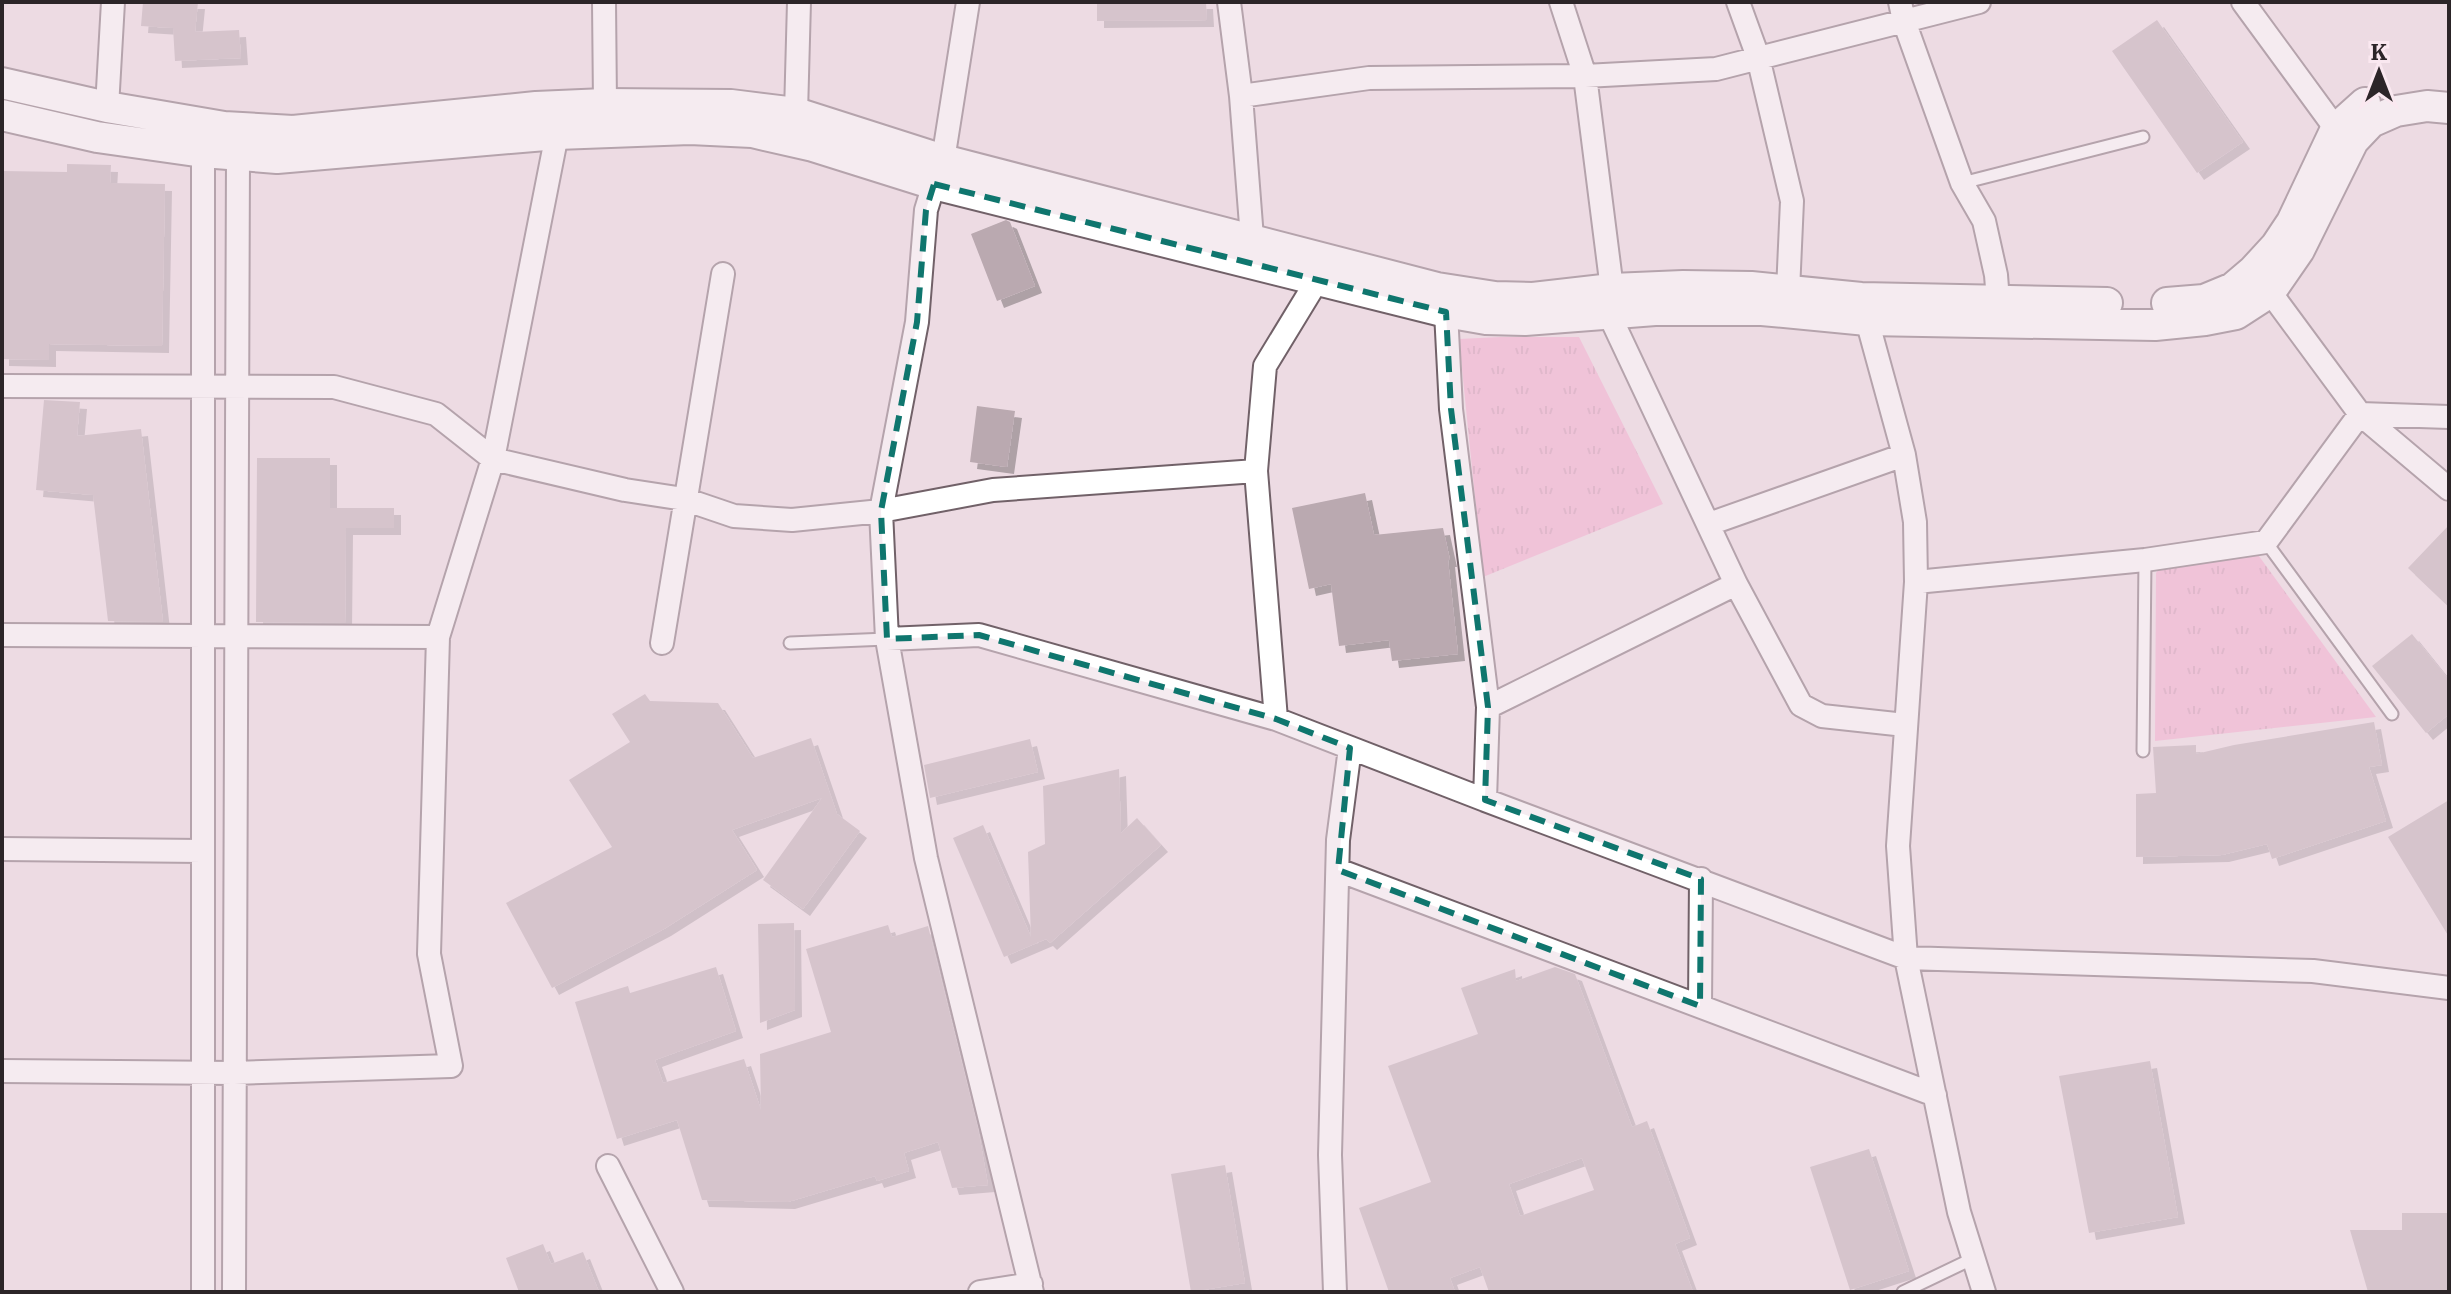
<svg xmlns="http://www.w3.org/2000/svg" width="2451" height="1294" font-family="'IBM Plex Serif',serif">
	<defs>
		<pattern id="park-tufts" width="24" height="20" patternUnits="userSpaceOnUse" patternTransform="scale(2)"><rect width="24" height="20" fill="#f4a6cb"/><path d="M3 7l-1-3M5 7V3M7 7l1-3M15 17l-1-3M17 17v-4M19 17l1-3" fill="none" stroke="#d18fae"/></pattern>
		<filter id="shadow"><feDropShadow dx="7" dy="7" stdDeviation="0" flood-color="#0004"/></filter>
	</defs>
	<rect width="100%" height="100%" fill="#eddbe3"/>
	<path fill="url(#park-tufts)" d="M 1500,337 L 1579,337 L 1663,504 L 1483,577 L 1459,339 Z
		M 2256,552 L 2376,717 L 2155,741 L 2156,573 L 2162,564 Z"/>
	<path fill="#baa9b0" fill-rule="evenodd" filter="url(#shadow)" d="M 143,2 L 198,2 L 195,32 L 239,30 L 241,58 L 175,61 L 173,28 L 141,26 Z
		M 1097,2 L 1206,2 L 1207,20 L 1097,21 Z
		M 2157,20 L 2243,142 L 2197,173 L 2112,51 Z
		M 67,164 L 111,165 L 110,183 L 165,184 L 162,346 L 49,344 L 49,360 L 2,359 L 2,171 L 67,172 Z
		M 1006,220 L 1010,222 L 1035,286 L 997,301 L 971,234 Z
		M 44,400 L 80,402 L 77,436 L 141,429 L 163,622 L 108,621 L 93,495 L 36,490 Z
		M 977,406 L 1015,411 L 1007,467 L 970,462 Z
		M 257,458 L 330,458 L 330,508 L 394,508 L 394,528 L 346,528 L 345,623 L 256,622 Z
		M 1365,493 L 1374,535 L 1443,528 L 1450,560 L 1448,560 L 1458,654 L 1392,661 L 1389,640 L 1339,646 L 1331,584 L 1309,589 L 1292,508 Z
		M 2449,525 L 2449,607 L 2408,568 Z
		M 2412,634 L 2449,680 L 2449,714 L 2426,733 L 2372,666 Z
		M 645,694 L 650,701 L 718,703 L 753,758 L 811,738 L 837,814 L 860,831 L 803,909 L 763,880 L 822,798 L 732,830 L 757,870 L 664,929 L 552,988 L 506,903 L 612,847 L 569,780 L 630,742 L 612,714 Z
		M 2374,722 L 2382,765 L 2369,767 L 2386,821 L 2272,859 L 2267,844 L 2222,855 L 2136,857 L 2136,794 L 2156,793 L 2153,747 L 2196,745 L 2196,754 L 2234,745 Z
		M 1030,739 L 1038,772 L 930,798 L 924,765 Z
		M 1119,769 L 1121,833 L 1137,818 L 1161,845 L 1050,943 L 1046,939 L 1004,957 L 953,838 L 983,825 L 1031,937 L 1028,852 L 1045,844 L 1043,786 Z
		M 2449,800 L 2449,937 L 2388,837 Z
		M 794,923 L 795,1010 L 760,1023 L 758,924 Z
		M 888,925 L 892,937 L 928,926 L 978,1128 L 988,1185 L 952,1188 L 938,1142 L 904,1153 L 909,1171 L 877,1181 L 875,1176 L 788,1202 L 702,1200 L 677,1120 L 617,1139 L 575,1002 L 628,986 L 630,993 L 716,967 L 736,1031 L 655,1060 L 663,1083 L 744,1059 L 761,1110 L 760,1054 L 831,1032 L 806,949 Z
		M 1555,967 L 1575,974 L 1632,1127 L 1647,1121 L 1690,1238 L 1675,1244 L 1693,1292 L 1489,1292 L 1480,1267 L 1450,1278 L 1455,1292 L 1389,1292 L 1359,1208 L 1431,1182 L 1388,1066 L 1478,1034 L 1461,988 L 1515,969 L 1516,981 ZM 1582,1158 L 1594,1190 L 1520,1216 L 1509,1184 Z
		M 2150,1061 L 2178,1217 L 2089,1233 L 2059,1076 Z
		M 1869,1149 L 1909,1271 L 1850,1290 L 1810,1167 Z
		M 1225,1165 L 1245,1283 L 1191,1292 L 1171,1174 Z
		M 2402,1213 L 2449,1213 L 2449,1292 L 2368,1292 L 2350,1230 L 2402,1230 Z
		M 543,1244 L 551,1264 L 583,1252 L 599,1292 L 519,1292 L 506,1258 Z"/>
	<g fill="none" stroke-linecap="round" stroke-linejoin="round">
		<g stroke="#716168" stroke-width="15">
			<path id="lane" d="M 1962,183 L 2143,137
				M 2266,542 L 2392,714
				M 790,643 L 887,639
				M 2143,751 L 2145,560
				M 1903,1292 L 1974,1258"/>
		</g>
		<g stroke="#716168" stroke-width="26">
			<path id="street" d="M 604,2 L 605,104
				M 1229,2 L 1241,96 L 1252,238
				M 1561,2 L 1585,76 L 1612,289
				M 1738,2 L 1758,57 L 1792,201 L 1788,291
				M 1900,2 L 1904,21 L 1962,183 L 1984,221 L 1996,275 L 1998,301
				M 2243,2 L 2336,129
				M 1241,96 L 1369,78 L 1585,76 L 1716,69 L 1979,2
				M 107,107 L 113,2
				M 796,113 L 799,2
				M 943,160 L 968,2
				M 934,184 L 926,210 L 917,322 L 881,511 L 887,639 L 979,635 L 1276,719
				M 2270,292 L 2360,414 L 2449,489
				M 1446,312 L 1451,409 L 1488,707 L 1485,800 L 1906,958 L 2313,971 L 2449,988
				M 1608,312 L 1736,584 L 1801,705 L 1822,716 L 1905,725
				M 1867,320 L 1904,455 L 1915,522 L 1916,582 L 1898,846 L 1906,958 L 1959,1212 L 1984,1292
				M 2,386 L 334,387 L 436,414 L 493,459 L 625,490 L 684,499 L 734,516 L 792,520 L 881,511 L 993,490 L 1256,471 L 1265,366 L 1318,279
				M 1256,471 L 1276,719 L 1485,800
				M 1709,524 L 1904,455
				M 1916,582 L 2145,560 L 2266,542 L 2360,414 L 2449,417
				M 2,635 L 438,637
				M 887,639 L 926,858 L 1032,1292
				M 662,643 L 723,274
				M 1488,707 L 1736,584
				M 2,849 L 202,851
				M 1338,870 L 1935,1095
				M 1700,1006 L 1701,879
				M 2,1071 L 234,1073 L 451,1066 L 429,954 L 438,637 L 493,459 L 557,134
				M 608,1166 L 672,1292
				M 203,1292 L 203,152
				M 234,1292 L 238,155
				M 980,1292 L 1031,1284
				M 1335,1292 L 1330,1155 L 1338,840 L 1350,748"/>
		</g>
		<g stroke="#716168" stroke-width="34">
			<path id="secondary" d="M 2,83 L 107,107 L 224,127 L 293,131 L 536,107 L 605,104 L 731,105 L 796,113 L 943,160 L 1437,288 L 1495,297 L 1533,298 L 1612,289 L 1683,286 L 1751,287 L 1861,298 L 2107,303
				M 2,115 L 97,137 L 203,152 L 277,158 L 557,134 L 690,129 L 752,132 L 813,146 L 934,184 L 1446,312 L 1486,319 L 1525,320 L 1655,310 L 1762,310 L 1867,320 L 2155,325 L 2205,320 L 2236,314 L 2270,292 L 2299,250 L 2353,141 L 2371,122 L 2396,111 L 2427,106 L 2449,108
				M 2167,303 L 2204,300 L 2233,288 L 2253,271 L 2276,246 L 2292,222 L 2336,129 L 2365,103"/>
		</g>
		<use href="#lane" stroke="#fff" stroke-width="11"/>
		<use href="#street" stroke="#fff" stroke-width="22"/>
		<use href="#secondary" stroke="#fff" stroke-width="30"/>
	</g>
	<path d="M0 0H2451V1294H0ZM 934,184 L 1446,312 L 1451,409 L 1488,707 L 1485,800 L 1701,879 L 1700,1006 L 1338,870 L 1350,748 L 1276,719 L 979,635 L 887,639 L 881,511 L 917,322 L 926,210 Z" fill="#eddbe3" fill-opacity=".55" fill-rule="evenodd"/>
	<path fill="none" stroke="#0f766e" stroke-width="6" stroke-dasharray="16 10" stroke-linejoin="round" d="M 934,184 L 1446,312 L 1451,409 L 1488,707 L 1485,800 L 1701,879 L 1700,1006 L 1338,870 L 1350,748 L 1276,719 L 979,635 L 887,639 L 881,511 L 917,322 L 926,210 Z"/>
	<rect width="2451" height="1294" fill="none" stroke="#2c2528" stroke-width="8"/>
	<g transform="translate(2379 72)" stroke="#fae8f0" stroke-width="6" paint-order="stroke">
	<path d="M0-6L14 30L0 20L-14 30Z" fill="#2c2528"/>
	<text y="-12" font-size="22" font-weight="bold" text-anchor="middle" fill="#2c2528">K</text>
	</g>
</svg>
